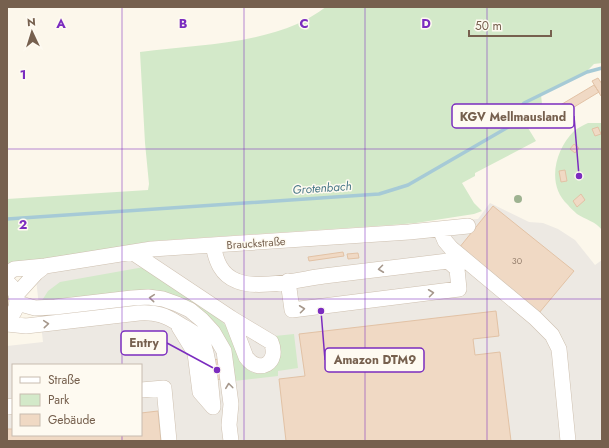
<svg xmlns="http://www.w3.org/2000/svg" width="609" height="448" font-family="Jost,sans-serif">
	<rect width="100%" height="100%" fill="#fcf7eb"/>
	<path fill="#ede9e3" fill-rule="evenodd" d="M 490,203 L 529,222 L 543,223 L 558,229 L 575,240 L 595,265 L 602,260 L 602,441 L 7,441 L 7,346 L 43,342 L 36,279 L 83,253 L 154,243 L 478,219 ZM 13,365 L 141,365 L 141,435 L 13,435 Z"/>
	<path fill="#d3e9c9" d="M 326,7 L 602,7 L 602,63 L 594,64 L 584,74 L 541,95 L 542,104 L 546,111 L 525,123 L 536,141 L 475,173 L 475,176 L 462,183 L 474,203 L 482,211 L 474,214 L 416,223 L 392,225 L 153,241 L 12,265 L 7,262 L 7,199 L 148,190 L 149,184 L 145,143 L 140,52 C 192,45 248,45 297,24 C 307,20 317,13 326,7 Z
		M 588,123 L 602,123 L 602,230 C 595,221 586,220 577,214 C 574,211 570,208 568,205 C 546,185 555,150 574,131 C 578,128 583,125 588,123 Z
		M 144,267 L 214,314 C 220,320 227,325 230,333 C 236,345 243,383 265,371 C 271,368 276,365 279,360 C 283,352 278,344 275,336 L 294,334 L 298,368 L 278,371 L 278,376 L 234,381 L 186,302 L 41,302 L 48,291 L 60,282 Z"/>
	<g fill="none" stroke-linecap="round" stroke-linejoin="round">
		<path stroke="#a6cad6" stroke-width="3.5" d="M 7,219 L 379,194 L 408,185 L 510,126 L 518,112 L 524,103 L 587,72 L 602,68"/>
	</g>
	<path fill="#f0d9c4" stroke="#e2c2a5" d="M 598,78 L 602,84 L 602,95 L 601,96 L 592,81 Z
		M 594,85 L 599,92 L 551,121 L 547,113 Z
		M 598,127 L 601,134 L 595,136 L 592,129 Z
		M 574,144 L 579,148 L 575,153 L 570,149 Z
		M 565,170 L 567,181 L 561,182 L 559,171 Z
		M 581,194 L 585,200 L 577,207 L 573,201 Z
		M 493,206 L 574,271 L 539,313 L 459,248 Z
		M 343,252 L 344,256 L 309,261 L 308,257 Z
		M 358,253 L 359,258 L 348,259 L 347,254 Z
		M 496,311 L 499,336 L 473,339 L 475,355 L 500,352 L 511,441 L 286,441 L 279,379 L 305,376 L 299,334 Z
		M 219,359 L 221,379 L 215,380 L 212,360 Z
		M 158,411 L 161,441 L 7,441 L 7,429 L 13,429 L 13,435 L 141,435 L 141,413 Z"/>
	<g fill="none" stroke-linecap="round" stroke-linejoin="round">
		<g stroke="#cec0b0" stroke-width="16">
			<path id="minor" d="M 440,229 L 445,241 L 451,248 L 535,318 L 552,335 L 559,349 L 568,441
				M 213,245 C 216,261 221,275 237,281 C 258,290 301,279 324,276 C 365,271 406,266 448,261 L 457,269 L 459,289 L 292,310 L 288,281
				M 132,252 L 231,318 L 271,342 C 280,363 259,375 246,357 L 231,318
				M 7,274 L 14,269 L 45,266 L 152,249 L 409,232 L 468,226
				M 7,282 C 20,292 20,310 7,319
				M 16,295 L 36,273 L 45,266
				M 17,303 L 35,308 L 55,307 L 132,298 L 148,297 L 163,299 L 177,304 L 190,310 L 202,320 L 213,332 L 224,351 L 231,404 L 229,425 L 231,441
				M 7,324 L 26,326 L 139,313 C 156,312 165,315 179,324 C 185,328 194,332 200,338 C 209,348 211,391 213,406
				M 179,327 L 195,353 L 200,392 L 213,407
				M 141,390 L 164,388 L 169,441
				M 7,407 L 13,406"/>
		</g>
		<use href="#minor" stroke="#fff" stroke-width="15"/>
	</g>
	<circle fill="#9eb391" cx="518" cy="199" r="4"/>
	<defs><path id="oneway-chevron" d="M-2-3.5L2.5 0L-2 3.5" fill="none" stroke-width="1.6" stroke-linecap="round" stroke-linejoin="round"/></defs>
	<g stroke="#a6988c">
		<use href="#oneway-chevron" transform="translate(381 269) rotate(173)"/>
		<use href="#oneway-chevron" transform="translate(431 293) rotate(-7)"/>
		<use href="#oneway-chevron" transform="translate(152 298) rotate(-175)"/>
		<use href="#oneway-chevron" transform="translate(302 309) rotate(-7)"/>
		<use href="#oneway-chevron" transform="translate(46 324) rotate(-5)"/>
		<use href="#oneway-chevron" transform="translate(229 386) rotate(-97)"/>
	</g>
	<path fill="none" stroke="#7b2cbf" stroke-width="1" stroke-opacity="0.55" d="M 122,7 L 122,365M 244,7 L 244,441M 365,7 L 365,441M 487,7 L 487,441M 7,149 L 602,149M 7,299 L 602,299M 122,435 L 122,441"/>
	<g text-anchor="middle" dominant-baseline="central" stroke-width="3" stroke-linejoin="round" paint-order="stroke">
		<g font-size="9" fill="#947e6c">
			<text x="517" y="260">30</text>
		</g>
		<g font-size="11" fill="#76604e" stroke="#fefaf1">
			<text transform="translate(256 243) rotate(-4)">Brauckstraße</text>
		</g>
		<g font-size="12" font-style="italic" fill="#497888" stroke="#fefaf1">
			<text transform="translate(322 188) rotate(-4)">Grotenbach</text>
		</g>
	</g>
	<g font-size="13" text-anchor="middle" font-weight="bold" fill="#7b2cbf" stroke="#fefaf1" stroke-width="3" stroke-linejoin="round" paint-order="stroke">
		<text x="61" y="28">A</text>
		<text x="183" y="28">B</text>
		<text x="304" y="28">C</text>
		<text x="426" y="28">D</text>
		<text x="23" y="79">1</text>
		<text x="23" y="229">2</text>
	</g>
	<path fill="none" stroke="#7b2cbf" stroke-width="1.5" d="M579 176L574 116M217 370L167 343M321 311L325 360"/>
	<g fill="#7b2cbf" stroke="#fefaf1" stroke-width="1.5">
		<circle cx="579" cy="176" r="4"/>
		<circle cx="217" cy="370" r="4"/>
		<circle cx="321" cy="311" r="4"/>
	</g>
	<g fill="#fefaf1" stroke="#7b2cbf" stroke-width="1.5">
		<rect x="452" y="104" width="122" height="24" rx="4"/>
		<rect x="121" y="331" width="46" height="24" rx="4"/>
		<rect x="325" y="348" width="99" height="24" rx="4"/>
	</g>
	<g font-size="12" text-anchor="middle" font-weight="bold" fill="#76604e">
		<text x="513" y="121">KGV Mellmausland</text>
		<text x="144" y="347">Entry</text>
		<text x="375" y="364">Amazon DTM9</text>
	</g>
	<rect width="609" height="448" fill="none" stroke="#76604e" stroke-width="16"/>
	<rect x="12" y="364" width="130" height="72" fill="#fefaf1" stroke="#c8bcb0"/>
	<rect x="20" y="377" width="20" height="6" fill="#ffffff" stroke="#c8bcb0"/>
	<text x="48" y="384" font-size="12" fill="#76604e">Straße</text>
	<rect x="20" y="394" width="20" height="12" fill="#d3e9c9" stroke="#c8bcb0"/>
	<text x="48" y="404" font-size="12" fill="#76604e">Park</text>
	<rect x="20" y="414" width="20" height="12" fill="#f0d9c4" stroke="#c8bcb0"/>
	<text x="48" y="424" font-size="12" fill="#76604e">Gebäude</text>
	<g transform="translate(32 32) rotate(356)" stroke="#fefaf1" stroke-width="3" paint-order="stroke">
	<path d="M0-3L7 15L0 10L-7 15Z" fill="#76604e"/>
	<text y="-6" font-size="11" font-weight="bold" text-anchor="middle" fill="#76604e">N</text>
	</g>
	<path d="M469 30v6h82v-6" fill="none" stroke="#76604e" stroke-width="2"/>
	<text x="475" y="30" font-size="12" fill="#76604e" stroke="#fefaf1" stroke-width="3" paint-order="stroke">50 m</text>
</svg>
